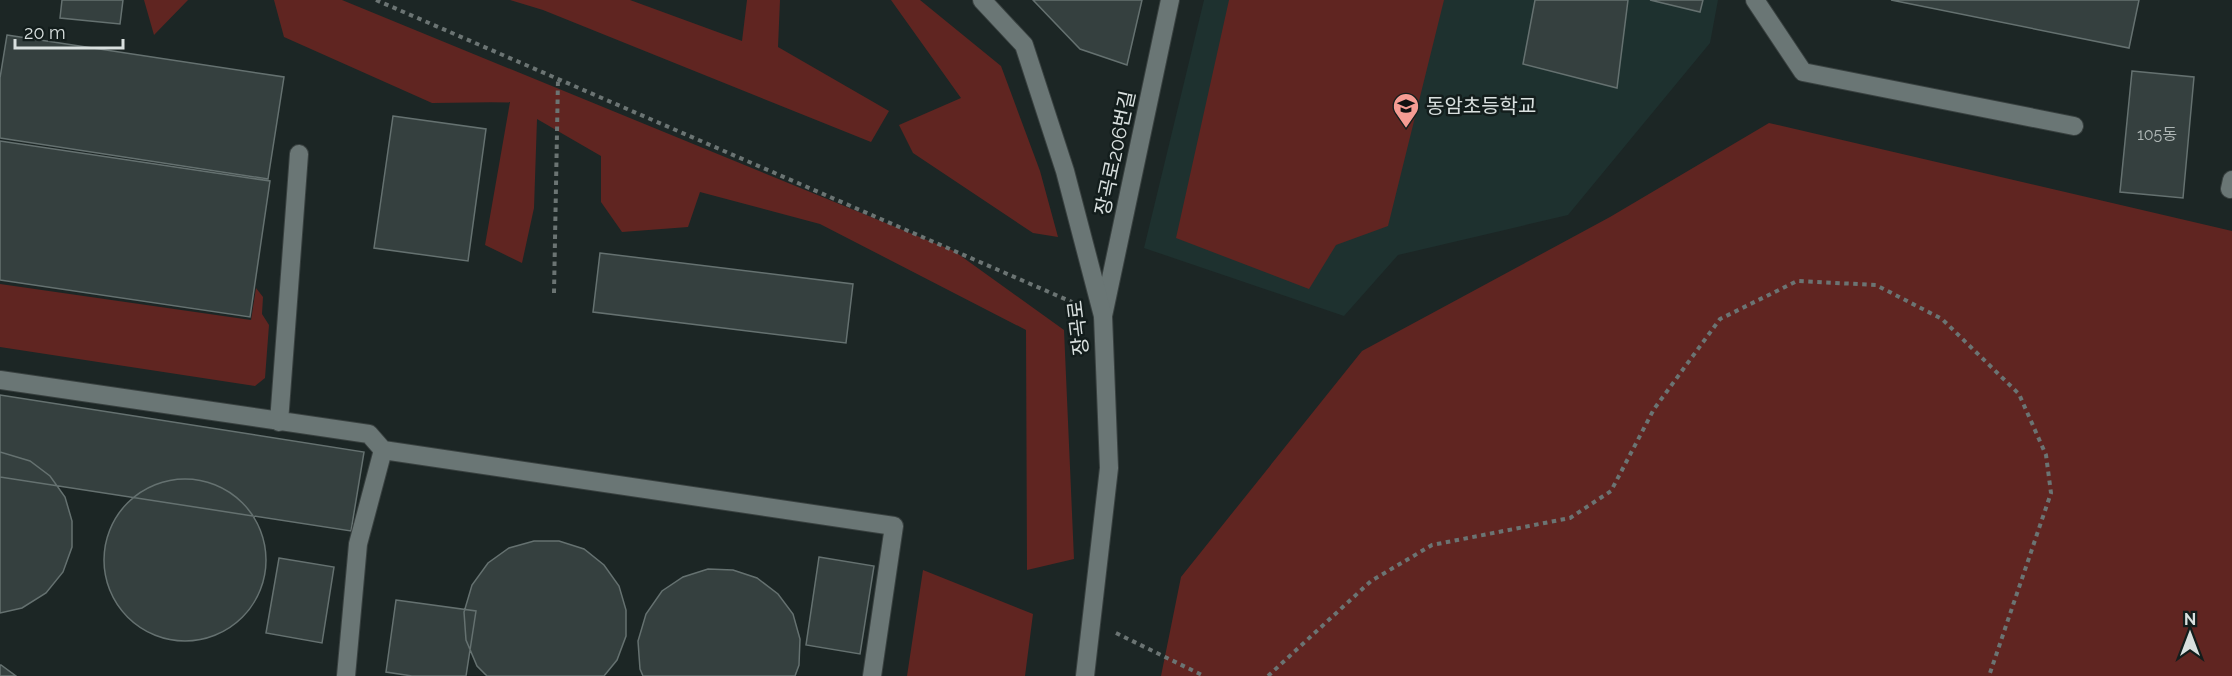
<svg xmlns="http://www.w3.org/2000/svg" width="2232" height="676" font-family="Raleway,'Noto Sans KR',sans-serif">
	<rect width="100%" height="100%" fill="#1c2625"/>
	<path fill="#1e312f" d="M 1204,0 L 1718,0 L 1710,43 L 1568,215 L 1398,255 L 1344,316 L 1144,248 Z"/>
	<path fill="#602521" d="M 144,0 L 188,0 L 154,35 Z
		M 274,0 L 342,0 L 954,251 L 1064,330 L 1074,559 L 1027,570 L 1026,330 L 820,224 L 700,192 L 688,227 L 622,232 L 601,202 L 601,156 L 537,119 L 534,208 L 522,263 L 485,245 L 510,102 L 432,103 L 284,37 Z
		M 510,0 L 630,0 L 742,41 L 747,0 L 780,0 L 778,47 L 889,111 L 871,142 L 543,10 Z
		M 891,0 L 920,0 L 1001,66 L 1040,171 L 1058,237 L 1033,233 L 913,153 L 899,125 L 961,98 Z
		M 1229,0 L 1444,0 L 1388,226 L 1336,245 L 1309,289 L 1176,238 Z
		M 1769,123 L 2232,231 L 2232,676 L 1161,676 L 1181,577 L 1362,351 L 1610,217 Z
		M 0,284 L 251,320 L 256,288 L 263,297 L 262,314 L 269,325 L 265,378 L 255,386 L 0,347 Z
		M 923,570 L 1033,614 L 1025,676 L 907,676 Z"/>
	<path fill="#35403f" stroke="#657170" stroke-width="1.5" d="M 62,0 L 123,0 L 120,24 L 60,18 Z
		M 1033,0 L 1142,0 L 1127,65 L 1080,49 Z
		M 1535,0 L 1628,0 L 1617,88 L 1523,64 Z
		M 1650,0 L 1703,0 L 1700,12 Z
		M 1891,0 L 2139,0 L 2129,48 Z
		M 7,35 L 284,77 L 268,179 L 0,138 L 0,78 Z
		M 2132,71 L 2194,77 L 2183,198 L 2120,192 Z
		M 393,116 L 486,129 L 468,261 L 374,248 Z
		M 0,141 L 270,181 L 250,317 L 0,280 Z
		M 600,253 L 853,284 L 846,343 L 593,312 Z
		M 0,395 L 364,452 L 351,531 L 0,477 Z
		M 0,452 L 30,461 L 50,476 L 65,497 L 72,521 L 72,547 L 63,572 L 46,593 L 22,608 L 0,613 Z
		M104 560a81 81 0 1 1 162 0a81 81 0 1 1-162 0Z
		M 534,541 L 559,541 L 584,549 L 604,565 L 619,586 L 626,610 L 626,636 L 617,660 L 604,676 L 487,676 L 477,666 L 466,640 L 464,612 L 472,585 L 488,563 L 509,548 Z
		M 819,557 L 874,566 L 860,654 L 806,645 Z
		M 279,558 L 334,567 L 322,643 L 266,633 Z
		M 708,569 L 733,570 L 757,578 L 778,594 L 793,614 L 800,639 L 799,665 L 795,676 L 643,676 L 640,669 L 638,641 L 646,614 L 662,591 L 683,577 Z
		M 396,600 L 476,611 L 466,676 L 412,676 L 386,672 Z
		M 0,665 L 1,665 L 16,676 L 0,676 Z"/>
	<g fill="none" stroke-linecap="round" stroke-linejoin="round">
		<g stroke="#394140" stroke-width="20">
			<path id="service" d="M 1755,0 L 1803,72 L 2074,126
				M 2230,189 L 2232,180
				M 0,380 L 369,434 L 383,450
				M 279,422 L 299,154
				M 346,676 L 358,544 L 383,450 L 894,526 L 872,676"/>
		</g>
		<g stroke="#394140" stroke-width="20">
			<path id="minor" d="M 1103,316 L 1170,0"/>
		</g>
		<g stroke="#394140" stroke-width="20">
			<path id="tertiary" d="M 982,0 L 1024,45 L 1065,171 L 1103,316 L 1109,468 L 1085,676"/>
		</g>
		<path stroke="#6b7473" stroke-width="4" stroke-dasharray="4.5 4.5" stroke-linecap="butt" d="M 376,0 L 1072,302
			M 554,293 L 558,79
			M 1116,633 L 1204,676
			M 1268,676 L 1371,581 L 1432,545 L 1570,518 L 1611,491 L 1654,409 L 1720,319 L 1797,281 L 1876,285 L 1942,319 L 2019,394 L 2046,455 L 2051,493 L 1989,676"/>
		<use href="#service" stroke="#6a7675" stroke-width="18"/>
		<use href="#minor" stroke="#6a7675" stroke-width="18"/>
		<use href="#tertiary" stroke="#6a7675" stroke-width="18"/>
	</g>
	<defs>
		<g id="school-pin" transform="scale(1.35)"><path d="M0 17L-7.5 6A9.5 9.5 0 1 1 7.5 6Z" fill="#f59c93" stroke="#131d1c"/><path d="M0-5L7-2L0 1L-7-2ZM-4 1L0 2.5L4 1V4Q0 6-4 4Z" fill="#111"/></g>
	</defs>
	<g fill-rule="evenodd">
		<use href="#school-pin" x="1406" y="106"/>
	</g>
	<g text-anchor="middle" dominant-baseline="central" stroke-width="5" stroke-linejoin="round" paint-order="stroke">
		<g font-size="16" fill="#b0b8b7">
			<text x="2157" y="134">105동</text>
		</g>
		<g font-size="20" fill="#d9e0df" stroke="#131d1c" text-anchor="start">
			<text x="1426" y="106">동암초등학교</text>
		</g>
		<g font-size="20" fill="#d9e0df" stroke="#131d1c">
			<text transform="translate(1115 153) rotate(-78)">장곡로206번길</text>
			<text transform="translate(1078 328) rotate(-97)">장곡로</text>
		</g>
	</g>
	<g transform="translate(2190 634)" stroke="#131d1c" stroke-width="4.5" paint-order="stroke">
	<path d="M0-4.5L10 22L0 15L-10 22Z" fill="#d9e0df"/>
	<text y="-9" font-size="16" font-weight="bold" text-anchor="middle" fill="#d9e0df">N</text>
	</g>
	<path d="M15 39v9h108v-9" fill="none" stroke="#d9e0df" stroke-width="3"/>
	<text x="24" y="39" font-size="18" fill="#d9e0df" stroke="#131d1c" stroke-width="4.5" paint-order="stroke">20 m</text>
</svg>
